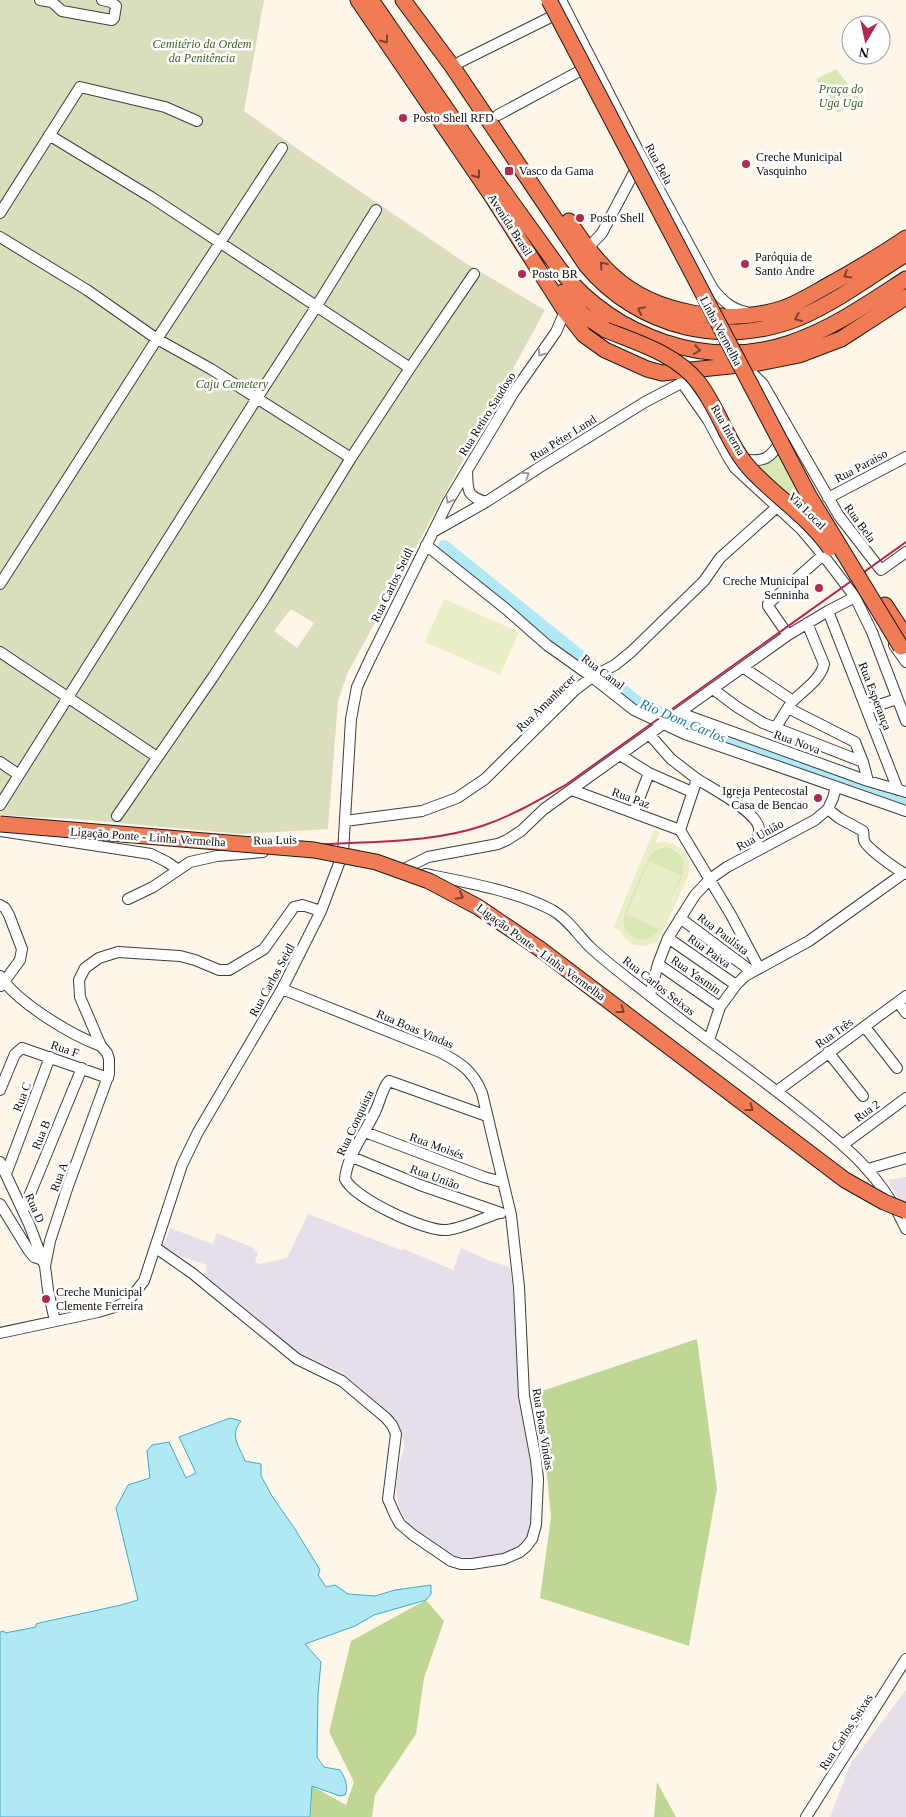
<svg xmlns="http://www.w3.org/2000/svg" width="906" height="1817" font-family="'Times New Roman',serif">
	<rect width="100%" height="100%" fill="#fef6e9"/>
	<path fill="#e6dfea" d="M 906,1177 L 906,1215 L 888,1180 Z
		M 308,1214 L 401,1250 L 404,1249 L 453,1270 L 461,1248 L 490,1261 L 510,1267 L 534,1475 L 530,1534 L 520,1545 L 509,1552 L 496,1555 L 474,1558 L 457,1557 L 441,1550 L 407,1522 L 399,1508 L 396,1488 L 399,1466 L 404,1447 L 402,1432 L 394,1417 L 343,1373 L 300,1354 L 209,1282 L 205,1274 L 207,1265 L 179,1256 L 163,1247 L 170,1228 L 213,1244 L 217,1233 L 254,1248 L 254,1251 L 258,1252 L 255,1262 L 259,1264 L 287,1258 Z
		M 906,1690 L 906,1817 L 830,1817 L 851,1763 Z"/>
	<path fill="#d9e7b5" d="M 836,69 L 859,98 L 838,113 L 825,97 L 827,96 L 816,79 Z
		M 781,455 L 808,507 L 803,508 L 755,467 Z
		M 667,847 C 680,850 686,860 684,873 L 657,933 C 651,938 644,942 636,939 C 628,936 623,929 623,921 C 624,910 644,868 650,855 L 657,849 Z"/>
	<path fill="#c0d794" d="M 697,1339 L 717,1489 L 689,1646 L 540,1598 L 551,1517 L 539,1392 Z
		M 426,1600 L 444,1621 L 424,1678 L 416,1734 L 375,1795 L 372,1817 L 311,1817 L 312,1786 L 346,1805 L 354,1782 L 329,1732 L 351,1641 Z
		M 657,1782 L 676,1817 L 654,1817 Z"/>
	<path fill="#dadebc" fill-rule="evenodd" d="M 0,0 L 264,0 L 244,111 L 305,154 L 467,264 L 545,310 L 347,674 L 338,701 L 328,829 L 241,834 L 74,819 L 0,815 ZM 291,609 L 314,623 L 297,648 L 274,631 Z"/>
	<path fill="#e9eec6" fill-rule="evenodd" d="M 444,599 L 519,632 L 500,675 L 425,642 Z
		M 654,830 L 660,832 L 655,843 C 676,838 695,854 688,876 L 661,936 L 656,942 L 645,946 L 634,945 L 624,938 L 619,929 L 618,930 L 613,928 ZM 663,847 C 703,848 673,900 664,917 L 681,875 L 649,861 L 626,914 L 659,929 C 651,947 623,941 623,921 C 623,911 645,868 650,855 L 657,849 Z"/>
	<path fill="#b0e9f4" stroke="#39adc8" d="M 230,1418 L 241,1421 C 229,1436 239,1445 245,1461 L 261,1464 L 261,1476 L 272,1496 L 295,1529 L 320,1570 L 318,1575 L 326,1587 L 335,1585 L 348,1594 L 375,1596 L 395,1590 L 431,1585 L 431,1594 L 426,1600 L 374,1615 L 355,1626 L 305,1644 L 321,1662 L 318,1694 L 317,1757 L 324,1767 L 340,1770 C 345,1778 349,1786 345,1795 L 340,1796 L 312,1786 L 310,1817 L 0,1817 L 0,1632 L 4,1631 L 5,1633 L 36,1627 L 36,1624 L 39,1623 L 121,1605 L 138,1600 L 116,1508 L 128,1485 L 150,1478 L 147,1451 L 152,1445 L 169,1442 L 186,1478 L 196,1473 L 179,1437 Z"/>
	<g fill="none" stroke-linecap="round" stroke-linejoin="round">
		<path stroke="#b0e9f4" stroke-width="12" d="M 444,546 L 636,701 L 689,727 L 906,805"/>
		<g stroke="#3e3e3e" stroke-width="12">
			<path id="minor" d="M 40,0 L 52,2 L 62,11 L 112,20 L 114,18 L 116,6 L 111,2 L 102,0
				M 561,0 L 642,158 L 713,289 C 723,301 731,309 746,312
				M 460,62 L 561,12
				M 498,115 L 589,66
				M 49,135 L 151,197 L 410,368
				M 0,213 L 80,87 L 165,107 L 197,121
				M 0,237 L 87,290 L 157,339 L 211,369 L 351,458
				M 588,248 L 602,233 L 639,163
				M 741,368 L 752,373 L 763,384 L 839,516 L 881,570 L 906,552
				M 682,383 L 708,420 L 728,457 L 735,468 L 801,529 L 823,555 L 855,597 L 872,632 L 906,721
				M 741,459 C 765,463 770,459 783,438
				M 467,470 C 468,489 465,496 486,502
				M 828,498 L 906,457
				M 433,532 L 486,502 L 540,467 L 645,402 L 687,380
				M 426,545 L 506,609 L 547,645 L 592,677 L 634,710 L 685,734 L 906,811
				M 0,584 L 157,339 L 282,148
				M 828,611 L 898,790
				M 788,635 L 768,606 L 768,604 L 823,555
				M 894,645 L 906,662
				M 0,652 L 157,757
				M 744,668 L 793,701 C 804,690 821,679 824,664 L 807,623
				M 713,689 L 737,707 L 763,723 L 863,762 L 868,781
				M 788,708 L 855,742 L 863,762
				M 867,709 L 897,699
				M 680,713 L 868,781 L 906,792
				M 776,727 L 791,703
				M 649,734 L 671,759 L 697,779 L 680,830
				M 620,755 L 649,773 L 692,792
				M 0,762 L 19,775
				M 697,779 C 711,788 756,811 759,828 C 760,835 756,844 755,852
				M 572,790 L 680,830
				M 0,805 L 257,398 L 316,307 L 376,210
				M 828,809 L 839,818 L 863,831 C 864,834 863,837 864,840 C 866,848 897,870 906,874
				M 634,812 L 649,773
				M 117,816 L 213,677 L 265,598 L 351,458 L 410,368 L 474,274
				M 345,821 L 422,811 L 457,798 L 485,779 L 575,690 L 592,677 L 615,665 L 631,652 L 704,581 L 720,558 L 778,506
				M 680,830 L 731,915 L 759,968
				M 0,831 L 151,854 L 167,862 L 177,869
				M 402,870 L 428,857 L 498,844 L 507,840 L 521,831 L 544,809 L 788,635 L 828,611 L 855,597
				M 425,874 C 465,882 516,891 552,910 C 568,919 577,934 590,947 C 608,964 629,979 649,995 C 696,1032 746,1067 793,1104 C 841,1143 880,1171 906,1229
				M 128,899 L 153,887 L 190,862 L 217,856 L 263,852
				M 0,905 L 5,908 L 9,915 L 22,949 L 20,960 L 1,986
				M 680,918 L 751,971
				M 668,938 L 736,985
				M 658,964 L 720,1007
				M 0,976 C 18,1003 71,1035 101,1046
				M 650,995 L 658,964 L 668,938 L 695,895 L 710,879 L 727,867 L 815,820 L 828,809 L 833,798 L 836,787
				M 898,1002 L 906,1013
				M 865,1027 L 897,1068
				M 709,1040 L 720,1007 L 736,985 L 745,976 L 809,941 L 904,873
				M 828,1052 L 863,1096
				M 0,1090 L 15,1054 L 22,1048 L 108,1078
				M 777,1091 L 906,996
				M 487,1116 L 389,1081 C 382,1088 380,1102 375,1112 C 365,1133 347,1156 345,1179 C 355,1199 426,1232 447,1230 C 464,1228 483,1218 499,1213
				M 365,1132 L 484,1177 L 502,1182
				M 844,1144 L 906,1098
				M 352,1157 L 420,1185 L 501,1213
				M 0,1162 L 29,1224 L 45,1266
				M 868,1169 L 906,1158
				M 6,1174 L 50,1057
				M 0,1204 L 29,1251 L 34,1257 L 43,1260
				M 23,1211 L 82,1068
				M 156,1248 L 192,1273 L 297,1359 L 342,1381 L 386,1418 L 392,1425 L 396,1434 L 388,1499 L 395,1515 L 400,1524 L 413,1535 L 451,1561 L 461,1564 L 472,1564 L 504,1559 L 520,1552 L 526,1547 L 532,1539 L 536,1525 L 538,1479 L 536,1460 L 524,1396 L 519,1287 L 511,1215 L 482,1093 C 473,1071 461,1063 440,1052 L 282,989
				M 55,1321 L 48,1290 L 45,1266 L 50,1241 L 68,1186 L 109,1074 L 109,1059 L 107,1053 L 101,1046 L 80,997 L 79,980 L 85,968 L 99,958 L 118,952 L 180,956 L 195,960 L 219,970 L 229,970 L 264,949 L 294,907 L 302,905 L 321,911
				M 0,1333 L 98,1312 L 118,1306 L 129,1300 L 144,1281 L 182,1165 L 198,1132 L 282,989 L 321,911 L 343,853 L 351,719 L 357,687 L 370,659 L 448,502 L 514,392 L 556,332 L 565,311
				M 806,1817 L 906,1659"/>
		</g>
		<g stroke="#1c1c1c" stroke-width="17">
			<path id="highway" d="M 358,0 L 491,195 L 565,311 L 584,335 L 605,350 L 647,369 L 662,373 L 759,363 L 799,355 L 841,339 L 906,297
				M 371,0 L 494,178 L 561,271 C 615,337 707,371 790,343 C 832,329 869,303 906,279
				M 403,0 L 452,66 L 586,265 C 638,328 726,349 801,317 C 838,301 872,275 906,254
				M 569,221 C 581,240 595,259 612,275 C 655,315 729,326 784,308 C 798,303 811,295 825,287 C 852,272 880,256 906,238
				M 563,292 L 582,314 L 606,330
				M 885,605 L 906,637"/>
		</g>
		<use href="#minor" stroke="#fff" stroke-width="10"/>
		<use href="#highway" stroke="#f07b55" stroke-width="15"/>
		<path stroke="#b5284d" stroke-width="2" d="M 0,822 C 26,826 53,827 79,830 C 118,834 157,842 196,845 C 246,849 300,845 351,843 C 394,841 440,840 482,826 C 512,816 539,800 567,784 L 906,542"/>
		<g stroke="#1c1c1c" stroke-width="17" stroke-linecap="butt">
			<path id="highway-bridge" d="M 549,0 L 809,496 L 901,647
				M 606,330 C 638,343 676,354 698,382 C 720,410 728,447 754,473 C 779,499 808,517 830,548
				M 0,824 L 314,850 L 376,862 L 429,881 L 478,907 L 540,949 L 845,1180 L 884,1202 L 906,1211"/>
		</g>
		<use href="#highway-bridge" stroke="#f07b55" stroke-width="15"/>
	</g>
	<defs><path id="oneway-chevron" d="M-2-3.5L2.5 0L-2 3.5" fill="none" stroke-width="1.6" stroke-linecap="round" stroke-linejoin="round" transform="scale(1.25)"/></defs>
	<g stroke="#7e4330">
		<use href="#oneway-chevron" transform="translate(385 40) rotate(55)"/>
		<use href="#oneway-chevron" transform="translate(477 175) rotate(55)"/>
		<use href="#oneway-chevron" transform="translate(603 265) rotate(-132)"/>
		<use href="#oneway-chevron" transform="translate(847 275) rotate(149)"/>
		<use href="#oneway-chevron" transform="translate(641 310) rotate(-153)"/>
		<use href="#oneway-chevron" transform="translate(798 318) rotate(157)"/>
		<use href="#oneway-chevron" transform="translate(697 350) rotate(8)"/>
		<use href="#oneway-chevron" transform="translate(460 896) rotate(28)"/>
		<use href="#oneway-chevron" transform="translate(621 1010) rotate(37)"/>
		<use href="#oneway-chevron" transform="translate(750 1108) rotate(37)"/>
	</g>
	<g stroke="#9d9d9d">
		<use href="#oneway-chevron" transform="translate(541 353) rotate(125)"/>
		<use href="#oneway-chevron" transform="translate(526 475) rotate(-33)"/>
		<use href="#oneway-chevron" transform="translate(449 500) rotate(119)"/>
	</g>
	<g fill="#b5284d" stroke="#fff" stroke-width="2">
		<circle cx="403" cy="118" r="5"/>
		<circle cx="746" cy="164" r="5"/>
		<rect x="504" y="166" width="10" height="10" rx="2.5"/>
		<circle cx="580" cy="218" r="5"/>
		<circle cx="745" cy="264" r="5"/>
		<circle cx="522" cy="274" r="5"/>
		<circle cx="819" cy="588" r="5"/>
		<circle cx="818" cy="798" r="5"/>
		<circle cx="46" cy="1299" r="5"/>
	</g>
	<g text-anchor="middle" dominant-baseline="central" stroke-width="5" stroke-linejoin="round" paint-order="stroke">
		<g font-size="12" font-style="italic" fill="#395f1e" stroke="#fff">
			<text x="202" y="44">Cemitério da Ordem<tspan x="202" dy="14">da Penitência</tspan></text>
			<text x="841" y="89">Praça do<tspan x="841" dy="14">Uga Uga</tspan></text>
			<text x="232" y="384">Caju Cemetery</text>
		</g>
		<g font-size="12" fill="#0b0b0b" stroke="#fff" text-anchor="start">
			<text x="413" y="118">Posto Shell RFD</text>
			<text x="756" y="157">Creche Municipal<tspan x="756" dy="14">Vasquinho</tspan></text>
			<text x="519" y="171">Vasco da Gama</text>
			<text x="590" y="218">Posto Shell</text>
			<text x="755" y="257">Paróquia de<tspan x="755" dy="14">Santo Andre</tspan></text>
			<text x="532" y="274">Posto BR</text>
			<text x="809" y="581" text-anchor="end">Creche Municipal<tspan x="809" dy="14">Senninha</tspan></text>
			<text x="808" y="791" text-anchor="end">Igreja Pentecostal<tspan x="808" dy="14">Casa de Bencao</tspan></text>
			<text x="56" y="1292">Creche Municipal<tspan x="56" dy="14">Clemente Ferreira</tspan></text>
		</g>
		<g font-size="12" fill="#0b0b0b" stroke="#fff">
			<text transform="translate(659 164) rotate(62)">Rua Bela</text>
			<text transform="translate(510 225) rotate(57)">Avenida Brasil</text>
			<text transform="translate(721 331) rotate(62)">Linha Vermelha</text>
			<text transform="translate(487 414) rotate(-58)">Rua Retiro Saudoso</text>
			<text transform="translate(728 430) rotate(60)">Rua Interna</text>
			<text transform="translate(563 438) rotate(-32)">Rua Péter Lund</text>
			<text transform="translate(861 466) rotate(-28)">Rua Paraíso</text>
			<text transform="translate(807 511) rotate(45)">Via Local</text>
			<text transform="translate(860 523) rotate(54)">Rua Bela</text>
			<text transform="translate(392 585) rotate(-64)">Rua Carlos Seidl</text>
			<text transform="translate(603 672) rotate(37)">Rua Canal</text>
			<text transform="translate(875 696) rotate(69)">Rua Esperança</text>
			<text transform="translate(546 703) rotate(-44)">Rua Amanhecer</text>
			<text transform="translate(797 742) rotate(20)">Rua Nova</text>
			<text transform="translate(631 798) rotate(20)">Rua Paz</text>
			<text transform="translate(760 835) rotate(-29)">Rua União</text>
			<text transform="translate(148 837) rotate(4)">Ligação Ponte - Linha Vermelha</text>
			<text transform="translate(275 840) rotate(-1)">Rua Luis</text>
			<text transform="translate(723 934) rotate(37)">Rua Paulista</text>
			<text transform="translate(709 951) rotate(35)">Rua Paiva</text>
			<text transform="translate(541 952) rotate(36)">Ligação Ponte - Linha Vermelha</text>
			<text transform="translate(696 975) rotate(35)">Rua Yasmin</text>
			<text transform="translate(272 980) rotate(-61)">Rua Carlos Seidl</text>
			<text transform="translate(659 986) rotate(38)">Rua Carlos Seixas</text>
			<text transform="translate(415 1029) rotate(23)">Rua Boas Vindas</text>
			<text transform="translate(834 1033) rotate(-35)">Rua Três</text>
			<text transform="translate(65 1049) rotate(19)">Rua F</text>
			<text transform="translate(22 1097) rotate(-69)">Rua C</text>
			<text transform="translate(867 1111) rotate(-36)">Rua 2</text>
			<text transform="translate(355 1123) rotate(-65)">Rua Conquista</text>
			<text transform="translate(41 1135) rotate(-68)">Rua B</text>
			<text transform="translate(437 1146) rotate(20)">Rua Moisés</text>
			<text transform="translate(59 1177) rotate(-70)">Rua A</text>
			<text transform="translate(435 1177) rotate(20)">Rua União</text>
			<text transform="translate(35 1208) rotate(66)">Rua D</text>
			<text transform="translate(543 1429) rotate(81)">Rua Boas Vindas</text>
			<text transform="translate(846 1732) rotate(-57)">Rua Carlos Seixas</text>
		</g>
		<g font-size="14" font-style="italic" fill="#197b97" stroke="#fff">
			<text transform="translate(683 721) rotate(23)">Rio Dom Carlos</text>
		</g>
	</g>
	<g transform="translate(866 40) rotate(189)"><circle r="24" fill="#ffffff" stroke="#9d9d9d"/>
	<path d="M0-4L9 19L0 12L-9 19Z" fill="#b5284d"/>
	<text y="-8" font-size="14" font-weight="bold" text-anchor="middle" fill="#0b0b0b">N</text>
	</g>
</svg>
